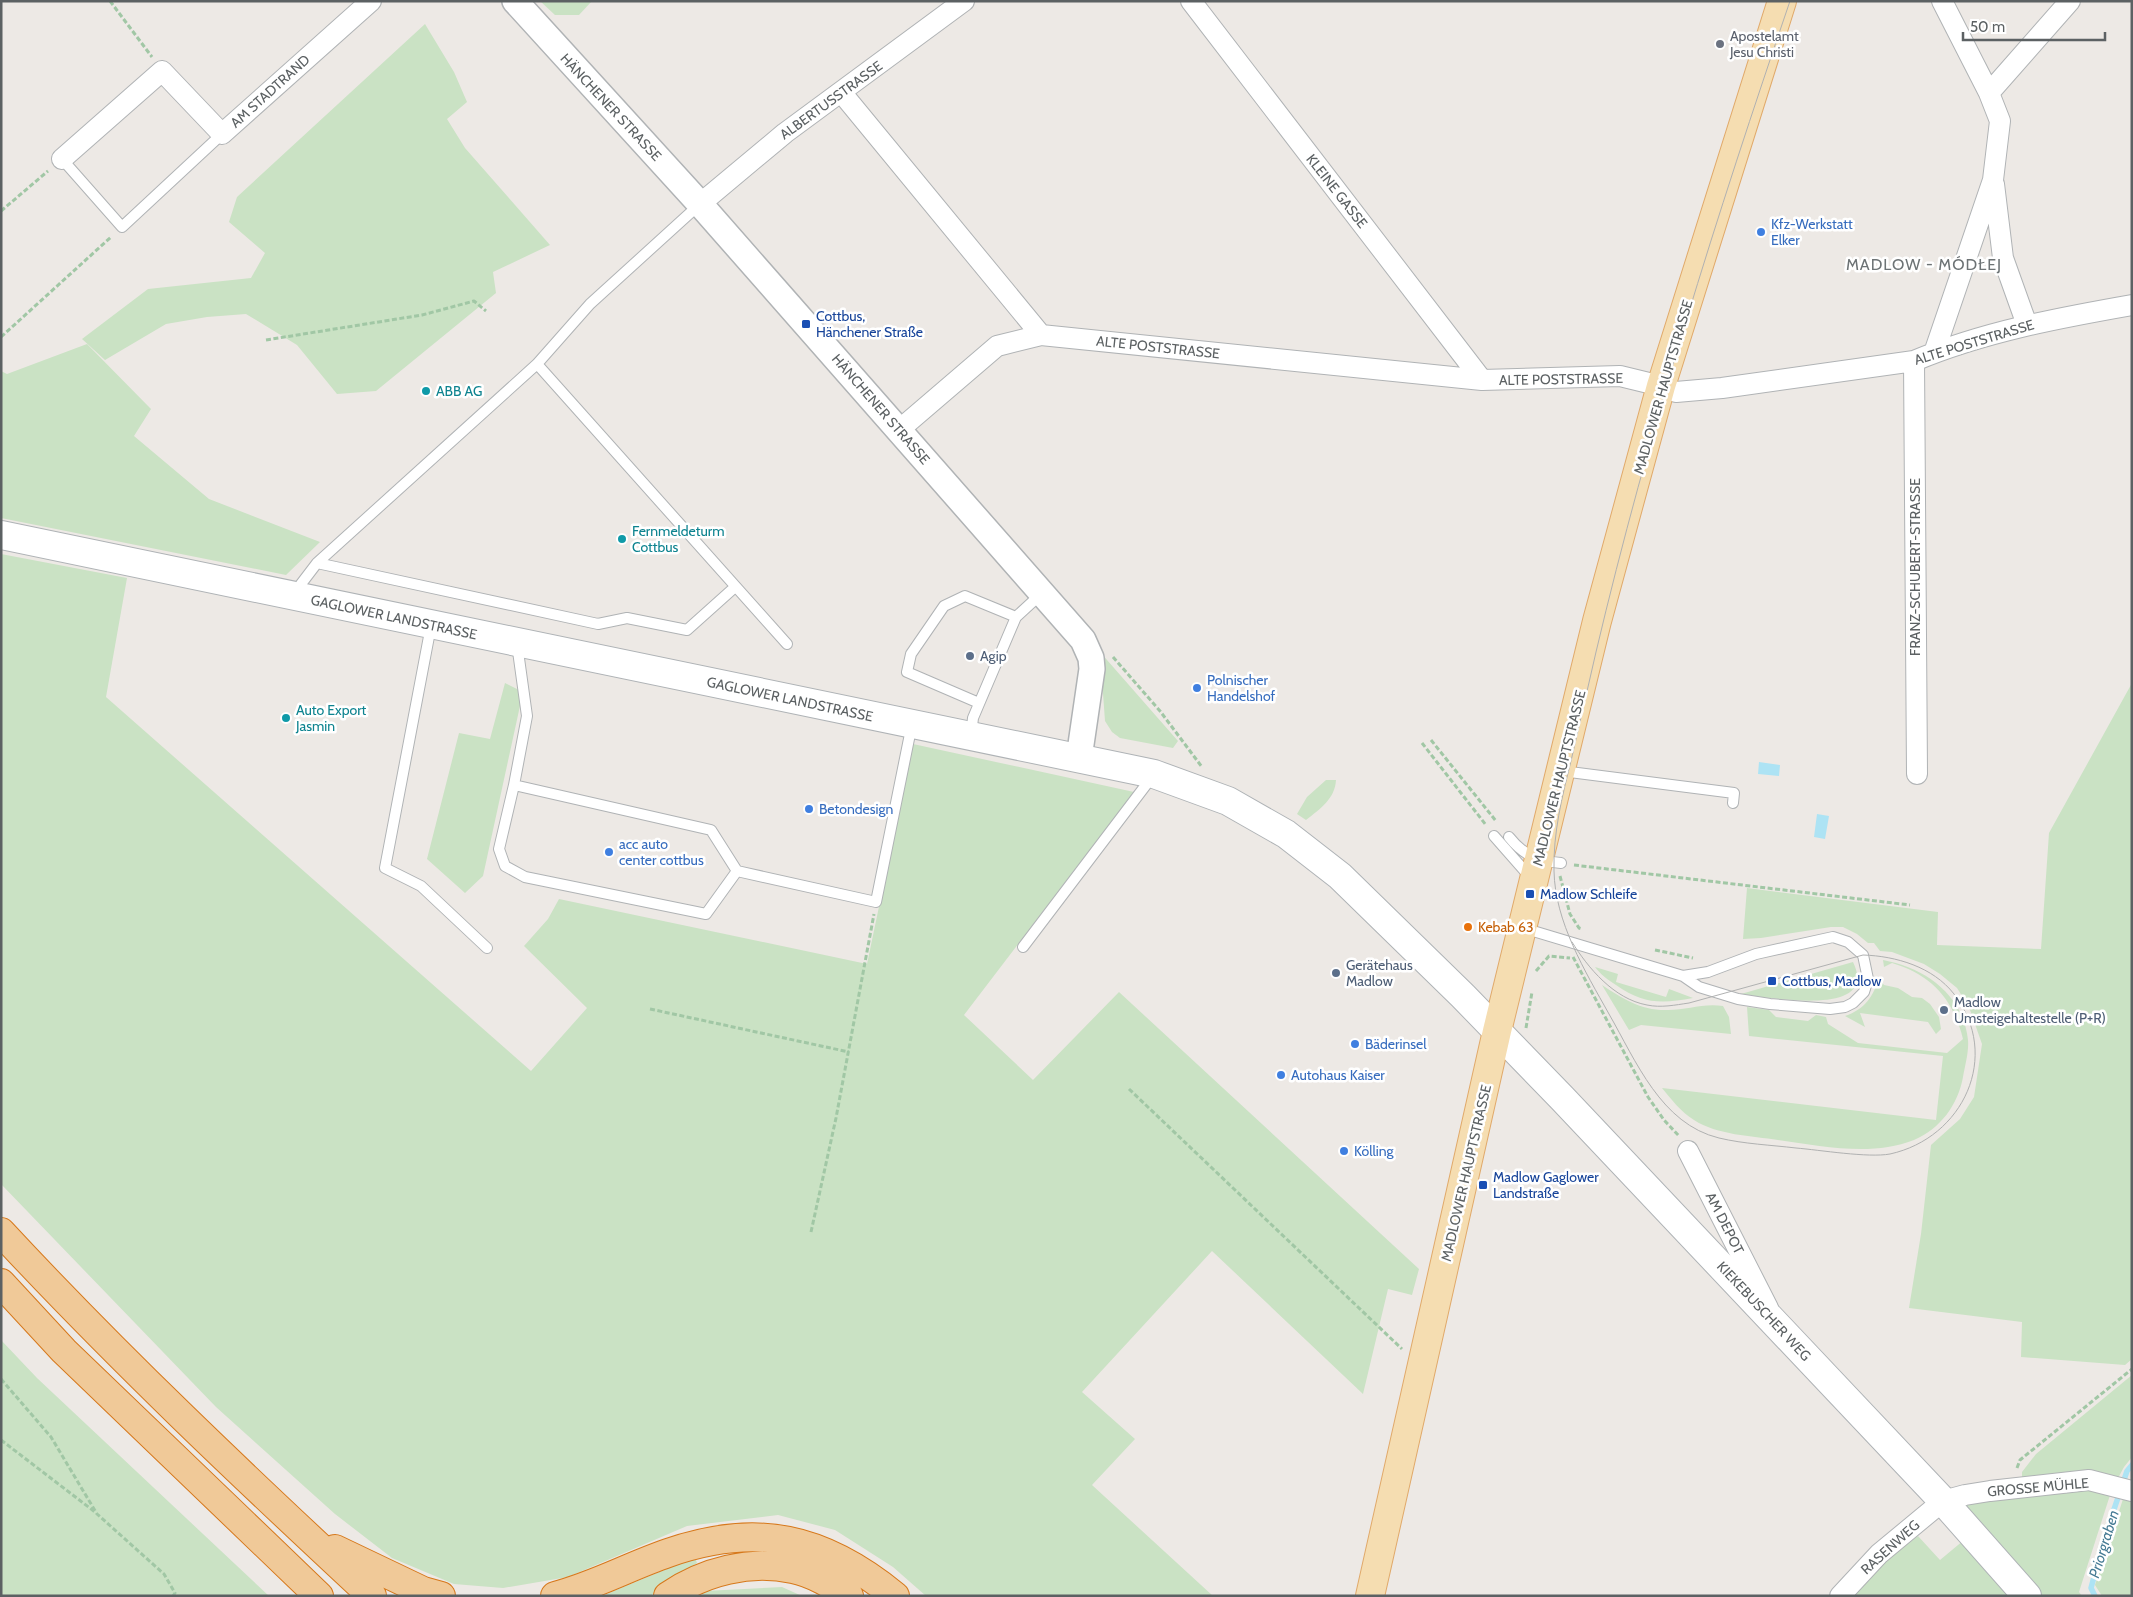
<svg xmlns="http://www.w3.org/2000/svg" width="2133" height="1597" font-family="Cabin,sans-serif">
	<rect width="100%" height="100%" fill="#ede9e5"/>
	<path fill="#cae2c4" d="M 540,1 L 592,1 L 579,15 L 555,15 Z
		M 425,24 L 454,72 L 467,102 L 447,119 L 465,148 L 550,245 L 493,272 L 496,293 L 376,391 L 337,394 L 297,345 L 246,314 L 207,317 L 166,324 L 105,360 L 82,339 L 148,289 L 251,278 L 265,253 L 229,222 L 237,197 Z
		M 87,344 L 151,409 L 134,436 L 209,499 L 320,542 L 286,575 L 1,518 L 1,371 L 7,374 Z
		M 1,554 L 127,578 L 106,697 L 531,1071 L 587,1008 L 524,946 L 548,919 L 559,899 L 867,964 L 913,744 L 1134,792 L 964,1015 L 1033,1080 L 1119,992 L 1419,1269 L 1412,1295 L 1388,1289 L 1363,1394 L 1212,1251 L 1082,1392 L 1135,1439 L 1092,1485 L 1213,1596 L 926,1596 L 893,1567 L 835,1530 L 778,1515 L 687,1526 L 568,1577 L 503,1588 L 454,1584 L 392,1558 L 335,1514 L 216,1407 L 1,1184 Z
		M 1100,652 L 1178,741 L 1173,748 L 1120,738 L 1112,732 L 1105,721 Z
		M 505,683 L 523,692 L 483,876 L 465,893 L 427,859 L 459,733 L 490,739 Z
		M 2132,683 L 2132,1359 L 2125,1365 L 2021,1357 L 2022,1322 L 1909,1308 L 1921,1234 L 1931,1145 L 1960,1119 L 1974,1097 L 1982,1044 L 1969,1007 L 1957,988 L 1940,974 L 1924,964 L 1892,952 L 1880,951 L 1874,943 L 1868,943 L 1857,934 L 1843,927 L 1831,927 L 1761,938 L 1743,939 L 1747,888 L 1938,912 L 1937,945 L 2041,949 L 2049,833 Z
		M 1326,780 L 1336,780 C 1335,799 1320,809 1306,820 L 1297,814 L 1307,797 Z
		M 1883,960 C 1925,968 1963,994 1968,1040 C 1969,1052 1965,1065 1963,1077 C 1958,1105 1940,1129 1914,1140 C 1871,1157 1823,1146 1778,1140 C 1752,1136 1717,1135 1694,1120 C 1681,1112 1671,1099 1662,1088 L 1936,1120 L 1943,1056 L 1749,1036 L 1747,1007 L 1769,1010 L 1776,1017 L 1808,1021 L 1816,1015 L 1826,1017 L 1828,1024 L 1858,1043 L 1947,1053 L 1963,1039 C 1953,999 1932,975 1892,963 L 1884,967 Z
		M 1853,962 C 1881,1019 1766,997 1741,994 Z
		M 1595,967 L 1618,974 L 1616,982 L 1666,997 L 1669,989 L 1693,998 C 1661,1004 1643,1004 1616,985 C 1608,980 1600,974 1595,967 Z
		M 1879,978 L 1884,985 L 1898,988 L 1912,997 L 1922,998 L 1930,1004 L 1939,1017 L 1941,1029 L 1936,1034 L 1928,1022 L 1860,1013 L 1865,1027 L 1845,1016 C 1865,1009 1873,997 1879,978 Z
		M 1602,985 C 1623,999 1642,1011 1668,1010 C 1687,1010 1703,1003 1723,1006 L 1729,1017 L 1731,1034 L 1641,1025 L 1629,1030 Z
		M 1,1340 L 37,1378 L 269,1596 L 1,1596 Z
		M 2132,1375 L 2132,1457 L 2124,1467 L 2117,1480 L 2022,1480 L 2022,1472 L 2036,1454 Z
		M 2077,1487 L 2111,1492 L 2079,1592 L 2082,1596 L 2036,1596 L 1954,1504 Z
		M 2124,1496 L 2132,1499 L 2132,1596 L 2102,1596 L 2095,1585 Z
		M 1918,1536 L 1940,1560 L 1964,1540 L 2015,1596 L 1849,1596 L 1861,1580 Z
		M 695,1557 L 697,1563 L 660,1587 L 651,1596 L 602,1596 Z
		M 782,1587 L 802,1596 L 700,1596 L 705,1591 Z"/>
	<path fill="#ade3f4" d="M 1759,762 L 1780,765 L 1779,776 L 1758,774 Z
		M 1817,814 L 1829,816 L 1825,839 L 1814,837 Z"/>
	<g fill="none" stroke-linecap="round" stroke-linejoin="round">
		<path stroke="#ade3f4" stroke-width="5.5" d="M 2095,1596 L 2091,1588 L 2105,1536 L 2127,1471 L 2132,1465"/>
		<g stroke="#b0b3b5" stroke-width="12">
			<path id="service" d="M 62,159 L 122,227 L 222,134
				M 537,364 L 787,644
				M 317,563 L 598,624 L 627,618 L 687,630 L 735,587
				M 299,596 L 301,584 L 317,563 L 537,364 L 590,304 L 700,204
				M 431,626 L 385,868 L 421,886 L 487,948
				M 517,644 L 527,716 L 514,785 L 711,830 L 737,871 L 876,902 L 912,724
				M 979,703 L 907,672 L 911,654 L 944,606 L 965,596 L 1016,617
				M 971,735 L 973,718 L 1016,617 L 1041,594
				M 1562,771 L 1734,793 L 1733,803
				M 514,785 L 499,849 L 505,866 L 525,877 L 706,914 L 737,871
				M 1494,836 L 1531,878
				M 1509,837 C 1524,856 1538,861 1561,863
				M 1523,928 L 1683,976 L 1699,987 L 1738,999 L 1770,1004 L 1830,1009 L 1845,1007 L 1853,1003 L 1864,992 L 1868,979 L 1863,955 L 1848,942 L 1833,937 L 1756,954 L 1708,972 L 1683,976
				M 1023,947 L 1152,777"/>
		</g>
		<g stroke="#b0b3b5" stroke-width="22">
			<path id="minor" d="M 1191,1 L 1482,380
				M 841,92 L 1041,335
				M 1989,93 L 2070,1
				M 62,159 L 162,71 L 222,134 L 371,1
				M 1994,184 L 2003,258 L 2027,325
				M 700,204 L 785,133 L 964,1
				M 1934,353 L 1993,180 L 2000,121 L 1989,93 L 1942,1
				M 1914,361 L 1917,774
				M 899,430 L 997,346 L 1041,335 L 1482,380 L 1620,376 L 1661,386 L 1676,392 L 1722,388 L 1914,361 C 1983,332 2058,318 2132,305
				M 1688,1151 L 1768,1308
				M 1840,1596 L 1879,1554 L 1943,1501 L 1965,1495 L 1990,1491 L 2089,1480 L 2132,1491"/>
		</g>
		<g stroke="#b0b3b5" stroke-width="28">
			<path id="tertiary" d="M 515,1 L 700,204 L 1083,640 L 1091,658 L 1092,669 L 1079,758"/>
		</g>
		<g stroke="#afb3b6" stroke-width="30">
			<path id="secondary" d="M 1,535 L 1154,774 L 1228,801 L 1286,834 L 1340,876 L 1463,996 L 1562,1098 L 1943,1501 L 2027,1596"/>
		</g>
		<g stroke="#e0a96a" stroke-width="30">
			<path id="primary" d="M 1370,1596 L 1497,1031 L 1597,621 L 1661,386 L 1782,1"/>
		</g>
		<g stroke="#d6781b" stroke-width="30">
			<path id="motorway" d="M 1,1232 C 119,1359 245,1478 372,1596
				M 1,1283 L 64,1351 L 319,1596
				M 335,1549 L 423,1591 L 441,1596
				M 555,1596 C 594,1586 630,1566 668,1553 C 757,1522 823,1537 895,1596
				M 668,1596 C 705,1571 749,1560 793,1569 C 813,1573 832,1585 849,1596"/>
		</g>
		<path stroke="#a1c7a5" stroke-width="3" stroke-dasharray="5 2.5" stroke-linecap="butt" d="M 110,1 L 152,57
			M 1,211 L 48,171
			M 1,337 L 111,237
			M 266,340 L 422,315 L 474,301 L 486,311
			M 1113,657 L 1160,711 L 1202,767
			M 1431,740 L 1496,821
			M 1422,743 L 1486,825
			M 1574,865 L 1910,905
			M 1560,876 L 1570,914 L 1579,928 L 1582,929
			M 1655,950 L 1693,958
			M 1573,957 L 1648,1097 L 1664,1120 L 1679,1136
			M 1536,971 L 1549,956 L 1570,958
			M 650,1009 L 849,1052
			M 1526,1028 L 1532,992
			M 1129,1089 L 1402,1349
			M 811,1232 L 836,1118 L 874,914
			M 1,1379 L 51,1437 L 97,1514 L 164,1574 L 175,1593 L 173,1596
			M 1,1440 L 95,1512
			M 2017,1468 L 2020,1460 L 2132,1369"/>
		<use href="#service" stroke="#fff" stroke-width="10"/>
		<use href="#minor" stroke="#fff" stroke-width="20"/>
		<use href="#tertiary" stroke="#fff" stroke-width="25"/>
		<use href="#secondary" stroke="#fff" stroke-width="28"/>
		<use href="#primary" stroke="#f5ddb1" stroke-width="28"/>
		<use href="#motorway" stroke="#f0c998" stroke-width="28"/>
		<path stroke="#b0b1b1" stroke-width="1" d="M 1572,942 C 1588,968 1614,999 1647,1005 C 1661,1008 1675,1005 1689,1003 L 1863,955 C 1896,956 1933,967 1954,994 C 2002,1056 1963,1138 1890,1154 C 1868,1158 1820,1150 1796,1148 C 1771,1145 1744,1144 1719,1138 C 1661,1124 1636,1061 1609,1014 C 1585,971 1555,922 1554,871 C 1553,833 1562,797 1571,761 C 1579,725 1588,688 1596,652 C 1648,432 1717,215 1790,1"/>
	</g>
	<circle fill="#6b7280" stroke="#fff" stroke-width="2" cx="1720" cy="44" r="5"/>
	<g fill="#3f7fe0" stroke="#fff" stroke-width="2">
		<circle cx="1761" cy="232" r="5"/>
		<circle cx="1197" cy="688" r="5"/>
		<circle cx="809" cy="809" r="5"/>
		<circle cx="609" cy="852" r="5"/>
		<circle cx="1355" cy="1044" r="5"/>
		<circle cx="1281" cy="1075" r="5"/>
		<circle cx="1344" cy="1151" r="5"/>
	</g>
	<g fill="#1a4fb4" stroke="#fff" stroke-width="2">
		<rect x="801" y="319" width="10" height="10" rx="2.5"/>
		<rect x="1525" y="889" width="10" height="10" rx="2.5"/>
		<rect x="1767" y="976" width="10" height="10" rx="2.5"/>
		<rect x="1478" y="1180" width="10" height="10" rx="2.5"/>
	</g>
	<g fill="#0f9aa8" stroke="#fff" stroke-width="2">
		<circle cx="426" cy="391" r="5"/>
		<circle cx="622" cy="539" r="5"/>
		<circle cx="286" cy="718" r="5"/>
	</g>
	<g fill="#5c6f8a" stroke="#fff" stroke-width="2">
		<circle cx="970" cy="656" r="5"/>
		<circle cx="1336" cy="973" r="5"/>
		<circle cx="1944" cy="1010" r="5"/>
	</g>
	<circle fill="#e8710a" stroke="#fff" stroke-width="2" cx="1468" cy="927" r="5"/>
	<g text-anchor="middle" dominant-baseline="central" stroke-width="5" stroke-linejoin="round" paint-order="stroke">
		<g font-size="14" fill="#5b616d" stroke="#fff" text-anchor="start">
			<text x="1730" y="36">Apostelamt<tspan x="1730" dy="16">Jesu Christi</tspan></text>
		</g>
		<g font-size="14" fill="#5c6163" stroke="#fff">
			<text transform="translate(270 91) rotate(-42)">AM STADTRAND</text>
			<text transform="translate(831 100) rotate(-36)">ALBERTUSSTRASSE</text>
			<text transform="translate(611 107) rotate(47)">HÄNCHENER STRASSE</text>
			<text transform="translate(1337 191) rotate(52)">KLEINE GASSE</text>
			<text transform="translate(1974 342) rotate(-17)">ALTE POSTSTRASSE</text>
			<text transform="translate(1158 347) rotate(6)">ALTE POSTSTRASSE</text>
			<text transform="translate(1561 379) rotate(-1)">ALTE POSTSTRASSE</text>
			<text transform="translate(1663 387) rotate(-74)">MADLOWER HAUPTSTRASSE</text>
			<text transform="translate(881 409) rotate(49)">HÄNCHENER STRASSE</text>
			<text transform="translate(1915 567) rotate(-90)">FRANZ-SCHUBERT-STRASSE</text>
			<text transform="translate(394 617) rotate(12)">GAGLOWER LANDSTRASSE</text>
			<text transform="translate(790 699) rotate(12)">GAGLOWER LANDSTRASSE</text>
			<text transform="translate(1559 778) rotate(-76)">MADLOWER HAUPTSTRASSE</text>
			<text transform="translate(1466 1173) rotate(-77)">MADLOWER HAUPTSTRASSE</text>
			<text transform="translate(1725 1223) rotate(63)">AM DEPOT</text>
			<text transform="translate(1764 1311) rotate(47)">KIEKEBUSCHER WEG</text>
			<text transform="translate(2038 1487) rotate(-5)">GROSSE MÜHLE</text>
			<text transform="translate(1890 1547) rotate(-42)">RASENWEG</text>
		</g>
		<g font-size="14" fill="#366cbe" stroke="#fff" text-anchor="start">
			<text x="1771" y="224">Kfz-Werkstatt<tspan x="1771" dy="16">Elker</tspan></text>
			<text x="1207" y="680">Polnischer<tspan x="1207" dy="16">Handelshof</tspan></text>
			<text x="819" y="809">Betondesign</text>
			<text x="619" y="844">acc auto<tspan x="619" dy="16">center cottbus</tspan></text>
			<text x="1365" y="1044">Bäderinsel</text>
			<text x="1291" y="1075">Autohaus Kaiser</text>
			<text x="1354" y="1151">Kölling</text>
		</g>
		<g font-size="14" fill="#164399" stroke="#fff" text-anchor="start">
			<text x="816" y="316">Cottbus,<tspan x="816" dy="16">Hänchener Straße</tspan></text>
			<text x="1540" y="894">Madlow Schleife</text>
			<text x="1782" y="981">Cottbus, Madlow</text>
			<text x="1493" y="1177">Madlow Gaglower<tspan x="1493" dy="16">Landstraße</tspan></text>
		</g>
		<g font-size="14" fill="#0d838f" stroke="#fff" text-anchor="start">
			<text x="436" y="391">ABB AG</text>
			<text x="632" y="531">Fernmeldeturm<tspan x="632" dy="16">Cottbus</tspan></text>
			<text x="296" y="710">Auto Export<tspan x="296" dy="16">Jasmin</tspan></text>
		</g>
		<g font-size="14" fill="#4e5e75" stroke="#fff" text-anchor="start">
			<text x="980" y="656">Agip</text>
			<text x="1346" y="965">Gerätehaus<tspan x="1346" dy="16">Madlow</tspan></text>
			<text x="1954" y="1002">Madlow<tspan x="1954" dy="16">Umsteigehaltestelle (P+R)</tspan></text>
		</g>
		<g font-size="14" fill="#c56008" stroke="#fff" text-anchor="start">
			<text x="1478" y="927">Kebab 63</text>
		</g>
		<g font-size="15" font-style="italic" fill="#467b94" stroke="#fff">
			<text transform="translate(2104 1544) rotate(-73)">Priorgraben</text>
		</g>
		<g font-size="16" letter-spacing="1" fill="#6d7375" stroke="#fff">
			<text x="1924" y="264">MADLOW - MÓDŁEJ</text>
		</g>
	</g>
	<rect width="2133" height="1597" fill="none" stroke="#5c6163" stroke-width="5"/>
	<path d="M1963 32v8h142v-8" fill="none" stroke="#5c6163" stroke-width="2.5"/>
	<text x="1970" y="32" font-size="15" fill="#5c6163" stroke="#ffffff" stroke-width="4" paint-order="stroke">50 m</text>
</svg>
